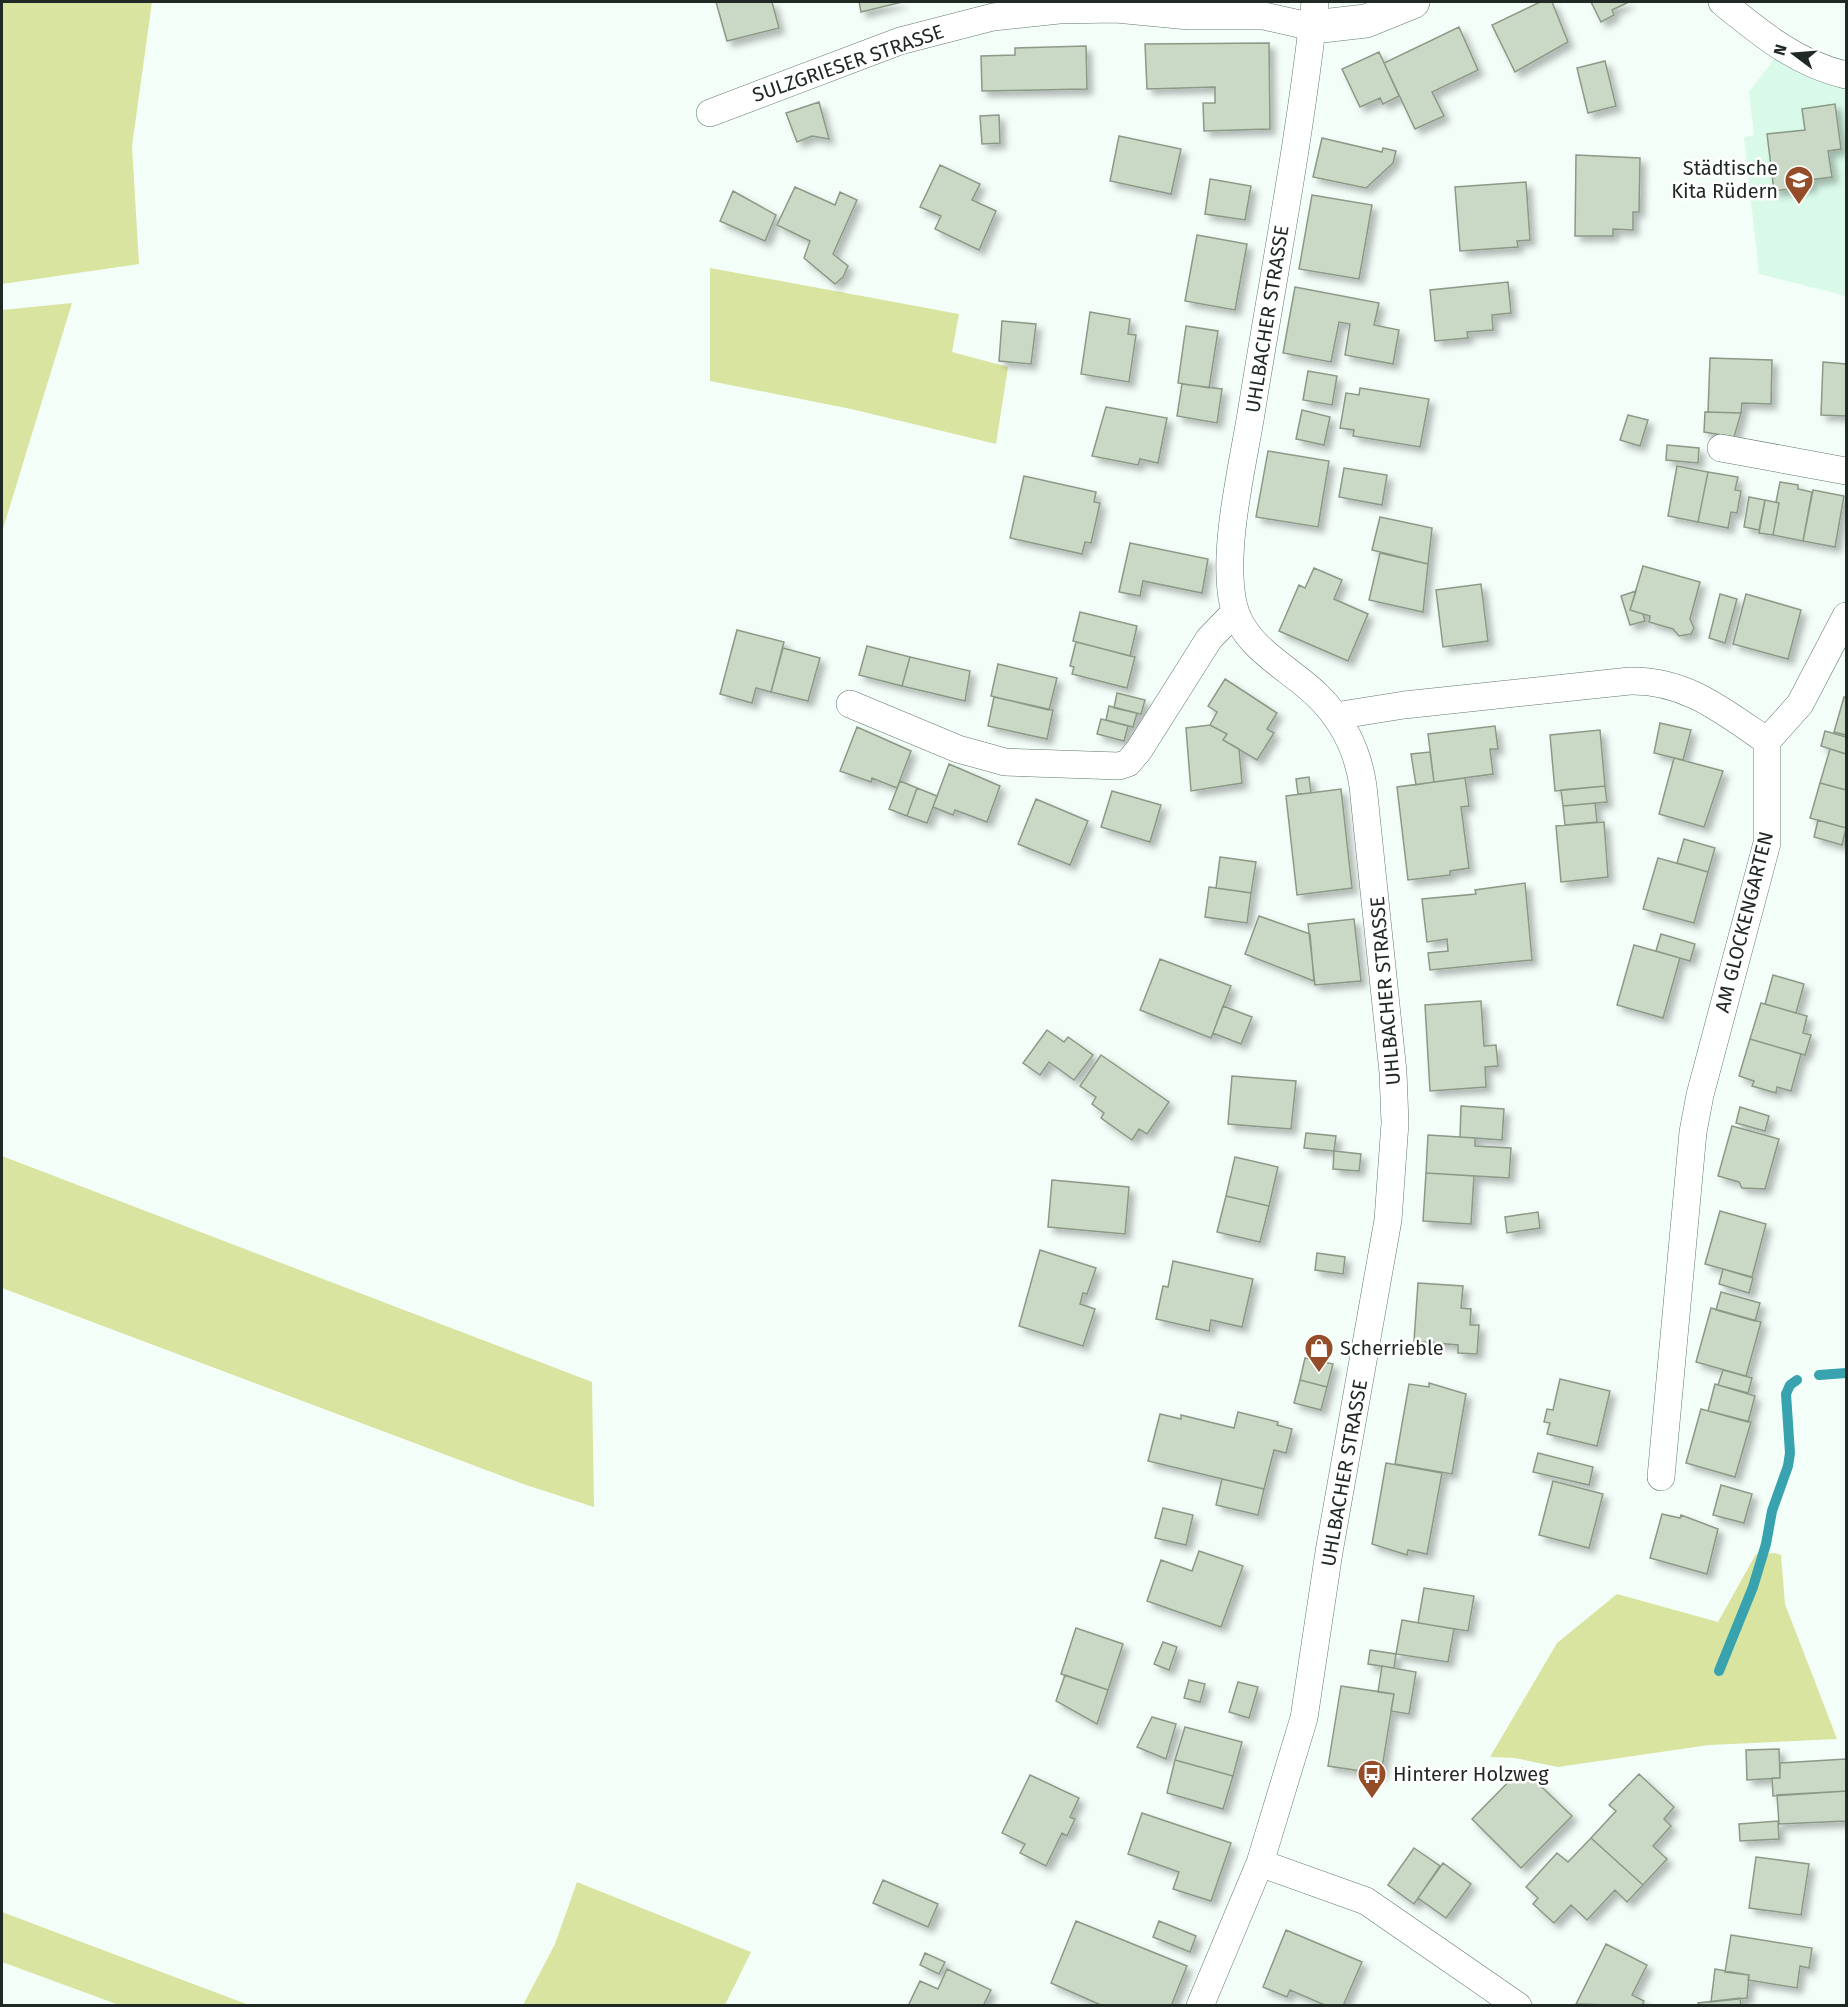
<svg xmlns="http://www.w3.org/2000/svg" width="1848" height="2007" font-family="'Fira Sans',sans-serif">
	<defs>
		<filter id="shadow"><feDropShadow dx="5.5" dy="5.5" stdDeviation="3" flood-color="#0004"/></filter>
	</defs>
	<rect width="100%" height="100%" fill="#f4fef8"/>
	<path fill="#d9fae8" d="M 1777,55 L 1845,83 L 1846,296 L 1759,274 L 1744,137 L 1754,135 L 1749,92 Z"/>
	<path fill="#d9e4a0" d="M 2,2 L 152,2 L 132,146 L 139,264 L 2,284 Z
		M 710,268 L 959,314 L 952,352 L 1008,367 L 996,444 L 851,409 L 710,381 Z
		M 72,303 L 2,532 L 2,310 Z
		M 2,1156 L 592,1382 L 594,1507 L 523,1484 L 2,1288 Z
		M 1775,1553 L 1781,1555 L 1785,1604 L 1837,1739 L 1709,1745 L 1558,1767 L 1515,1758 L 1490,1757 L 1557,1643 L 1617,1594 L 1718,1622 L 1756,1554 Z
		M 577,1882 L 751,1952 L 725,2005 L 523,2005 L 555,1944 Z
		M 2,1912 L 249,2005 L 119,2005 L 2,1962 Z"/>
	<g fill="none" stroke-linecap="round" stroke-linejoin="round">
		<path stroke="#38a3af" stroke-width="10" d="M 1819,1375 L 1846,1373
			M 1719,1671 L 1753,1587 L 1766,1544 L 1772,1511 L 1788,1466 L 1790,1453 L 1786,1394 L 1790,1385 L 1797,1380"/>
	</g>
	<path fill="#cad9c5" stroke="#8b9987" stroke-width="1.5" filter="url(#shadow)" d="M 716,2 L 772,2 L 779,28 L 727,41 Z
		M 859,2 L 902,2 L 861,12 Z
		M 1540,2 L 1552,2 L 1568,42 L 1515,72 L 1492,25 Z
		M 1591,2 L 1629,2 L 1612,10 L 1614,15 L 1601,22 Z
		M 1459,27 L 1478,70 L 1432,92 L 1444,116 L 1415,129 L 1384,63 Z
		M 1269,43 L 1270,129 L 1204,131 L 1203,103 L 1215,103 L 1215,87 L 1147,89 L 1145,44 Z
		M 1086,46 L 1087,89 L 982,91 L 981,56 L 1015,55 L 1015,48 Z
		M 1379,52 L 1399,96 L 1383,104 L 1380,98 L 1360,107 L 1342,69 Z
		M 1605,61 L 1616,106 L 1588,113 L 1577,68 Z
		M 819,102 L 829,139 L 812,136 L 797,142 L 786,113 Z
		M 1835,104 L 1841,149 L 1828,151 L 1832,177 L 1810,180 L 1811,186 L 1774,191 L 1767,134 L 1805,130 L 1802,109 Z
		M 999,115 L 1000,143 L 982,144 L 980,116 Z
		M 1119,136 L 1181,149 L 1171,194 L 1110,181 Z
		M 1322,138 L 1382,152 L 1383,148 L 1396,151 L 1393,163 L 1366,188 L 1313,177 Z
		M 1576,155 L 1640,158 L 1639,212 L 1633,212 L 1633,230 L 1613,229 L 1613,236 L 1575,236 Z
		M 940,165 L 980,184 L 972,200 L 996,211 L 979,250 L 935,229 L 941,216 L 920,207 Z
		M 1210,179 L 1251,186 L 1245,220 L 1205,214 Z
		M 1526,182 L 1530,240 L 1517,241 L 1518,247 L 1460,251 L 1455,187 Z
		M 795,187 L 835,205 L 840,192 L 857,200 L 833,254 L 848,266 L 843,277 L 835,284 L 804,258 L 810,241 L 777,225 Z
		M 733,191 L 776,215 L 765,241 L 720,221 Z
		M 1312,195 L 1372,205 L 1359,279 L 1299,269 Z
		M 1197,235 L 1247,244 L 1235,310 L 1185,301 Z
		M 1508,282 L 1511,313 L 1492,315 L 1493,330 L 1467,332 L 1468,338 L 1435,341 L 1430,290 Z
		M 1295,287 L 1379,303 L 1374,325 L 1399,330 L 1393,364 L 1345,355 L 1350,324 L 1339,322 L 1331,362 L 1283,353 Z
		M 1090,312 L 1130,319 L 1128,334 L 1136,335 L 1129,382 L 1081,374 Z
		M 1002,321 L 1036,324 L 1031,364 L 999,361 Z
		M 1186,326 L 1218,331 L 1209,388 L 1178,383 Z
		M 1710,358 L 1772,360 L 1771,404 L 1742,403 L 1741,413 L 1708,412 Z
		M 1823,362 L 1846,364 L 1846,416 L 1821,415 Z
		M 1308,371 L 1337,376 L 1332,405 L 1303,400 Z
		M 1182,384 L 1222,389 L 1217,423 L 1177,416 Z
		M 1360,388 L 1429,399 L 1420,447 L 1353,436 L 1354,430 L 1340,428 L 1346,393 L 1359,395 Z
		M 1106,407 L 1167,418 L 1158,463 L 1140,459 L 1138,465 L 1092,456 Z
		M 1302,410 L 1330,417 L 1324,445 L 1296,439 Z
		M 1705,412 L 1741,413 L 1734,437 L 1704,432 Z
		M 1628,415 L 1648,420 L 1640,446 L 1620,440 Z
		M 1667,445 L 1699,448 L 1698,463 L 1666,460 Z
		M 1268,451 L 1329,461 L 1318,527 L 1256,517 Z
		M 1677,466 L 1708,472 L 1698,522 L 1668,516 Z
		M 1344,468 L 1387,475 L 1382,505 L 1339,497 Z
		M 1708,472 L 1738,477 L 1735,490 L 1741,491 L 1737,513 L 1731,512 L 1728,528 L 1698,522 Z
		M 1024,476 L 1096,492 L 1094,502 L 1100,503 L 1091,543 L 1085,542 L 1082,554 L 1010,538 Z
		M 1780,482 L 1798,485 L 1798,489 L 1812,492 L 1803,541 L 1773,535 L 1779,503 L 1776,502 Z
		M 1813,490 L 1844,496 L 1835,547 L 1803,541 Z
		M 1749,497 L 1765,500 L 1759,530 L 1744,527 Z
		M 1765,500 L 1779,503 L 1773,535 L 1759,533 Z
		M 1380,517 L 1432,528 L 1428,564 L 1372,550 Z
		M 1130,543 L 1208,559 L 1202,593 L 1143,581 L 1140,596 L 1119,592 Z
		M 1380,553 L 1428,564 L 1423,612 L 1369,600 Z
		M 1643,566 L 1700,582 L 1690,619 L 1694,628 L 1691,634 L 1679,636 L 1673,629 L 1649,622 L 1650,616 L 1630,610 Z
		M 1314,568 L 1342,580 L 1334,599 L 1368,614 L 1348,661 L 1279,631 L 1299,585 L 1305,588 Z
		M 1481,584 L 1488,641 L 1443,647 L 1436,590 Z
		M 1636,591 L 1630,610 L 1643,614 L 1645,621 L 1630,625 L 1621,596 Z
		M 1720,594 L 1737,599 L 1725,643 L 1709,638 Z
		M 1746,594 L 1801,610 L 1788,659 L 1733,644 Z
		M 1080,612 L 1137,626 L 1130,656 L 1073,641 Z
		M 737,630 L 784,642 L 771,692 L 756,688 L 752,703 L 720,694 Z
		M 1076,642 L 1135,657 L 1127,688 L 1072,674 L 1074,667 L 1070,666 Z
		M 867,646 L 910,657 L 902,686 L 859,675 Z
		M 783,648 L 820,658 L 808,701 L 771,692 Z
		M 910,657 L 970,671 L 965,701 L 902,686 Z
		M 998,664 L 1057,678 L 1049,710 L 991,696 Z
		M 1225,679 L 1277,713 L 1267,729 L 1274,733 L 1257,760 L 1223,740 L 1227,734 L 1210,725 L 1217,712 L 1208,706 Z
		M 1117,693 L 1145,700 L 1141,714 L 1114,708 Z
		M 994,697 L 1053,710 L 1047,739 L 988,726 Z
		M 1844,697 L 1846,698 L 1846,735 L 1834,732 Z
		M 1109,706 L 1137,713 L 1133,727 L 1106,720 Z
		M 1101,719 L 1128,726 L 1124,741 L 1097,734 Z
		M 1660,723 L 1691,730 L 1683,760 L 1654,753 Z
		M 1210,725 L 1227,734 L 1223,740 L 1239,749 L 1242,783 L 1191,791 L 1186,728 Z
		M 1495,726 L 1498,749 L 1490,749 L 1493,774 L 1434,782 L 1428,734 Z
		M 857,727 L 911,751 L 897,788 L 872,778 L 871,782 L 840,771 Z
		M 1600,730 L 1605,786 L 1555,791 L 1550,735 Z
		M 1825,731 L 1846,737 L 1846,754 L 1821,746 Z
		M 1830,749 L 1846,754 L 1846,790 L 1820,783 Z
		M 1430,752 L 1434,782 L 1416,785 L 1411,754 Z
		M 1674,758 L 1723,771 L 1704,827 L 1659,814 Z
		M 949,764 L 1000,786 L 987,822 L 955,810 L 953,815 L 933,807 Z
		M 1309,777 L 1311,793 L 1298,794 L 1296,779 Z
		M 1465,778 L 1469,806 L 1461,807 L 1469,868 L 1450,871 L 1450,875 L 1408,880 L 1397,787 Z
		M 900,781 L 917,788 L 907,816 L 889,809 Z
		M 1820,783 L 1846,790 L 1846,828 L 1810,818 Z
		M 1605,786 L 1607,802 L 1563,806 L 1561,790 Z
		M 917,788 L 937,796 L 927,823 L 907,816 Z
		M 1341,789 L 1352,888 L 1297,895 L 1286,796 Z
		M 1112,791 L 1161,805 L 1150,842 L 1101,827 Z
		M 1036,799 L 1088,821 L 1070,865 L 1018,844 Z
		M 1595,803 L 1597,822 L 1565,825 L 1563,806 Z
		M 1818,820 L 1846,828 L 1842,845 L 1814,837 Z
		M 1604,822 L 1608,877 L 1561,882 L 1556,826 Z
		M 1684,839 L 1715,848 L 1708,872 L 1677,863 Z
		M 1220,857 L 1256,862 L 1251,893 L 1216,888 Z
		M 1658,858 L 1708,872 L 1694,923 L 1643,909 Z
		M 1525,883 L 1532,960 L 1430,970 L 1428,953 L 1448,951 L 1447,939 L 1427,942 L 1422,899 L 1476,894 L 1475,890 Z
		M 1209,887 L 1251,893 L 1247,923 L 1205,917 Z
		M 1259,916 L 1310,934 L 1314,981 L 1245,954 Z
		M 1354,919 L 1361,981 L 1315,985 L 1308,924 Z
		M 1661,934 L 1695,944 L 1690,961 L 1656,951 Z
		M 1634,945 L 1680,958 L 1663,1018 L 1617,1005 Z
		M 1160,959 L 1231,986 L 1211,1038 L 1140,1010 Z
		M 1773,975 L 1804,984 L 1796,1013 L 1765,1004 Z
		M 1481,1001 L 1484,1046 L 1496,1045 L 1498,1066 L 1485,1067 L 1486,1087 L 1430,1091 L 1425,1005 Z
		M 1761,1003 L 1807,1016 L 1803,1033 L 1811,1035 L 1805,1055 L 1750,1039 Z
		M 1223,1006 L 1252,1017 L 1241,1044 L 1213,1033 Z
		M 1047,1030 L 1064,1042 L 1068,1037 L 1093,1055 L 1074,1080 L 1049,1062 L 1040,1075 L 1023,1063 Z
		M 1750,1039 L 1801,1054 L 1791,1091 L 1777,1087 L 1776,1093 L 1752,1086 L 1754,1081 L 1739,1076 Z
		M 1101,1055 L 1169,1102 L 1147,1134 L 1139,1129 L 1132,1140 L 1101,1118 L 1104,1113 L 1092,1104 L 1096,1097 L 1080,1086 Z
		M 1232,1076 L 1296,1081 L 1291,1129 L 1228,1124 Z
		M 1461,1106 L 1504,1109 L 1502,1140 L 1460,1137 Z
		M 1740,1107 L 1769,1116 L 1765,1131 L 1736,1123 Z
		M 1732,1126 L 1779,1139 L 1765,1189 L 1742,1188 L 1739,1182 L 1718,1176 Z
		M 1306,1133 L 1336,1136 L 1334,1151 L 1304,1148 Z
		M 1428,1135 L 1475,1138 L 1475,1146 L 1511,1148 L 1509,1178 L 1426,1173 Z
		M 1334,1151 L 1361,1154 L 1359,1171 L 1333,1169 Z
		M 1235,1157 L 1278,1167 L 1269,1206 L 1226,1196 Z
		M 1426,1173 L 1474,1176 L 1471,1224 L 1423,1221 Z
		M 1052,1180 L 1129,1187 L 1125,1234 L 1048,1227 Z
		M 1226,1196 L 1269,1206 L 1260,1242 L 1217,1232 Z
		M 1720,1211 L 1766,1224 L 1752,1277 L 1705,1264 Z
		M 1538,1212 L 1540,1228 L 1507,1233 L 1505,1217 Z
		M 1040,1250 L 1096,1268 L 1087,1294 L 1083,1293 L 1080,1304 L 1095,1309 L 1083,1346 L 1019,1326 Z
		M 1317,1253 L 1345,1257 L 1343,1274 L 1315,1270 Z
		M 1173,1261 L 1253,1279 L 1242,1327 L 1211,1320 L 1209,1331 L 1156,1319 L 1163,1286 L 1168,1287 Z
		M 1723,1269 L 1753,1278 L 1749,1293 L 1719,1284 Z
		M 1418,1283 L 1463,1286 L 1461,1308 L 1471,1309 L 1470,1325 L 1479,1325 L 1477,1354 L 1458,1353 L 1458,1345 L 1414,1341 Z
		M 1721,1292 L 1760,1303 L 1755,1321 L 1716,1310 Z
		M 1711,1308 L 1761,1322 L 1746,1376 L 1696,1362 Z
		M 1305,1358 L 1333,1364 L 1327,1387 L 1300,1380 Z
		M 1723,1370 L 1752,1378 L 1748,1393 L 1718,1385 Z
		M 1560,1379 L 1610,1391 L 1597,1446 L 1547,1434 L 1550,1423 L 1544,1422 L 1547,1409 L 1553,1410 Z
		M 1300,1380 L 1327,1387 L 1321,1410 L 1294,1403 Z
		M 1429,1383 L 1466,1394 L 1452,1474 L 1395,1464 L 1409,1384 L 1429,1387 Z
		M 1715,1384 L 1755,1396 L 1748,1422 L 1708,1411 Z
		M 1701,1409 L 1751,1422 L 1735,1477 L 1686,1463 Z
		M 1238,1412 L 1278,1422 L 1277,1425 L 1292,1429 L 1286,1453 L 1274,1450 L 1264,1489 L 1148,1461 L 1160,1414 L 1181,1419 L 1181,1415 L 1234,1428 Z
		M 1538,1453 L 1593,1467 L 1589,1485 L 1533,1472 Z
		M 1386,1463 L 1442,1473 L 1427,1554 L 1408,1550 L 1407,1555 L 1372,1544 Z
		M 1222,1479 L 1264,1489 L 1258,1515 L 1216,1505 Z
		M 1553,1481 L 1603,1494 L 1589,1548 L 1539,1535 Z
		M 1721,1485 L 1752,1494 L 1744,1523 L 1713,1515 Z
		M 1163,1508 L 1193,1515 L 1186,1545 L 1155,1538 Z
		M 1662,1514 L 1680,1518 L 1681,1515 L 1718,1529 L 1707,1574 L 1650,1558 Z
		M 1199,1551 L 1243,1566 L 1221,1627 L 1147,1601 L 1161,1560 L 1192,1571 Z
		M 1424,1588 L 1474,1596 L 1468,1631 L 1418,1623 Z
		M 1402,1620 L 1454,1629 L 1448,1662 L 1396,1654 Z
		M 1076,1628 L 1123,1644 L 1108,1690 L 1061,1674 Z
		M 1163,1642 L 1177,1647 L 1169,1670 L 1154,1664 Z
		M 1370,1650 L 1396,1654 L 1394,1668 L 1368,1664 Z
		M 1382,1666 L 1416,1672 L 1409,1714 L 1391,1711 L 1394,1694 L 1378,1692 Z
		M 1065,1675 L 1108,1690 L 1097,1724 L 1056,1701 Z
		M 1189,1680 L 1205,1684 L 1200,1702 L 1184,1698 Z
		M 1238,1682 L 1258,1687 L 1249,1718 L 1229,1712 Z
		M 1341,1686 L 1394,1694 L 1381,1774 L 1328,1766 Z
		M 1152,1717 L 1176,1724 L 1166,1759 L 1137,1747 Z
		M 1185,1727 L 1242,1742 L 1233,1776 L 1175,1760 Z
		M 1779,1749 L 1780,1778 L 1747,1780 L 1746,1750 Z
		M 1846,1759 L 1846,1791 L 1773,1796 L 1772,1778 L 1780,1778 L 1780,1763 Z
		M 1175,1760 L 1233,1776 L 1223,1809 L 1167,1793 Z
		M 1522,1768 L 1572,1816 L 1521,1868 L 1472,1819 Z
		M 1639,1774 L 1674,1807 L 1664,1819 L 1671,1826 L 1653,1846 L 1667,1859 L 1643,1885 L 1591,1838 L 1616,1811 L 1609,1805 Z
		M 1030,1775 L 1079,1798 L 1070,1817 L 1075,1819 L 1067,1836 L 1062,1833 L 1046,1866 L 1020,1853 L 1025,1844 L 1002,1833 Z
		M 1846,1791 L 1846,1821 L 1779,1824 L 1777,1795 Z
		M 1142,1813 L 1231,1843 L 1211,1901 L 1173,1889 L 1179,1872 L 1128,1854 Z
		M 1778,1821 L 1779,1839 L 1740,1841 L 1739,1824 Z
		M 1591,1838 L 1643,1885 L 1627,1902 L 1615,1890 L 1587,1920 L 1571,1905 L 1554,1923 L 1533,1904 L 1538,1898 L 1526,1887 L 1557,1853 L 1568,1862 Z
		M 1414,1848 L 1440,1866 L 1414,1904 L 1388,1885 Z
		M 1756,1857 L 1809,1864 L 1801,1915 L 1749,1908 Z
		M 1443,1863 L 1471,1884 L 1446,1918 L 1418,1898 Z
		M 883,1880 L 938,1904 L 928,1927 L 873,1903 Z
		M 1076,1921 L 1187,1966 L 1171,2006 L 1103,2006 L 1051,1983 Z
		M 1159,1921 L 1196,1936 L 1190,1952 L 1153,1937 Z
		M 1286,1930 L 1362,1962 L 1343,2006 L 1327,2006 L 1290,1990 L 1287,1997 L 1263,1987 Z
		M 1731,1935 L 1812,1948 L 1809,1968 L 1800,1966 L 1797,1988 L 1748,1980 L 1749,1975 L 1725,1972 Z
		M 1606,1944 L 1647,1965 L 1632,1995 L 1644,2001 L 1642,2006 L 1576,2004 Z
		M 925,1953 L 945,1962 L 939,1974 L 920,1965 Z
		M 947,1969 L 991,1990 L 983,2006 L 908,2006 L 920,1981 L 938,1989 Z
		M 1715,1969 L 1749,1975 L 1747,1998 L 1711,2002 Z
		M 1740,1998 L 1741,2006 L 1698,2006 L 1698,2003 Z"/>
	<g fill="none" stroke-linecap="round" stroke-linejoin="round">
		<g stroke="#61776b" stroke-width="28">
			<path id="street" d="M 1722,2 C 1760,33 1797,64 1846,75
				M 710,113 L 900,41 L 993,17 L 1059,10 L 1116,9 L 1189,16 L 1264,16 L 1313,27
				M 1721,448 L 1846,471
				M 850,704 L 958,749 L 1005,762 L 1119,766 L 1128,763 L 1139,750 L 1209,639 L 1235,612
				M 1335,716 L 1404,705 L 1630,681 C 1686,680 1723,711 1767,741
				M 1767,741 L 1800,704 L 1846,616
				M 1661,1477 L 1693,1132 L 1700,1095 L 1767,843 L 1767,741
				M 1260,1863 L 1366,1901 L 1518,2006
				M 1200,2006 L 1260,1863 L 1304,1718 L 1329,1552 L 1388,1220 L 1395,1123 L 1393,1072 L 1363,786 C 1358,751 1342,719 1317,695 C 1287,666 1242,647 1233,603 C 1222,550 1242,469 1251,414 C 1273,277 1300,140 1315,2"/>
		</g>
		<g stroke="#61776b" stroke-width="34">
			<path id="secondary" d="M 1313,27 L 1366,21 L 1413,2"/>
		</g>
		<use href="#street" stroke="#fff" stroke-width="27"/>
		<use href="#secondary" stroke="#fff" stroke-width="33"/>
	</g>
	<defs>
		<g id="school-pin" transform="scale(1.5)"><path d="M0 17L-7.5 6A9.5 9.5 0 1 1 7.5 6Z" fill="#944d28" stroke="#fff"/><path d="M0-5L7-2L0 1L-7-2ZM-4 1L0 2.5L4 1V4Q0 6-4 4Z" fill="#fff"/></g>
		<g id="shop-pin" transform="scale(1.5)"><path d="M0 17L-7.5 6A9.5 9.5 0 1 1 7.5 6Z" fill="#944d28" stroke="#fff"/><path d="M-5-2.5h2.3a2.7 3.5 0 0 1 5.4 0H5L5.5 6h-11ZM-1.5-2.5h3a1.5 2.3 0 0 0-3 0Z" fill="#fff"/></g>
		<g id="bus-pin" transform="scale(1.5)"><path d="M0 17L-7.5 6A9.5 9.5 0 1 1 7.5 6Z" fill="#944d28" stroke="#fff"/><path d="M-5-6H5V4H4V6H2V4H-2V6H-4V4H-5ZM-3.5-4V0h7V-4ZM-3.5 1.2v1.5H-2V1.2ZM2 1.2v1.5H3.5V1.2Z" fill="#fff"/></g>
	</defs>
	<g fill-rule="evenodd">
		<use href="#school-pin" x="1799" y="180"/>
		<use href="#shop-pin" x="1319" y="1348"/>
		<use href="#bus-pin" x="1372" y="1774"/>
	</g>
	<g text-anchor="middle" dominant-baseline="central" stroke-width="5" stroke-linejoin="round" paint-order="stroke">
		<g font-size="20" fill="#202924" stroke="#fff">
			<text transform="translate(848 63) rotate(-19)">SULZGRIESER STRASSE</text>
			<text transform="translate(1267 319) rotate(-81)">UHLBACHER STRASSE</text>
			<text transform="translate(1744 922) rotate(-76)">AM GLOCKENGARTEN</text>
			<text transform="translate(1385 991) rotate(-95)">UHLBACHER STRASSE</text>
			<text transform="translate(1344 1473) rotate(-80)">UHLBACHER STRASSE</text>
		</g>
		<g font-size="20" fill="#202924" stroke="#fff" text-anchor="start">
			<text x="1778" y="168" text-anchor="end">Städtische<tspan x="1778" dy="23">Kita Rüdern</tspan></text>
			<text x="1340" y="1348">Scherrieble</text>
			<text x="1393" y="1774">Hinterer Holzweg</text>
		</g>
	</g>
	<rect width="1848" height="2007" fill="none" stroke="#202924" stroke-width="6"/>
	<g transform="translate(1794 54) rotate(286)" stroke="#ffffff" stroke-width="4.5" paint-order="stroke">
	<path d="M0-4.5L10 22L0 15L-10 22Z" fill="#202924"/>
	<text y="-9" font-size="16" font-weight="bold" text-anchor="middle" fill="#202924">N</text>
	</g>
</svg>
